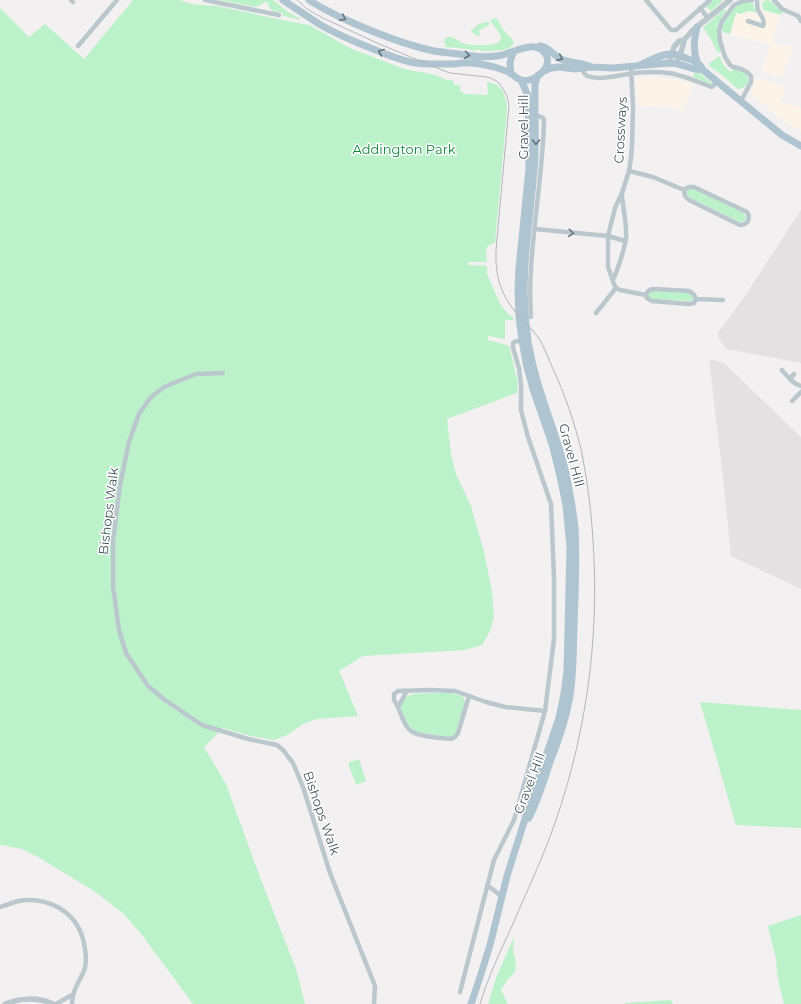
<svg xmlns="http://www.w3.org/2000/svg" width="801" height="1004" font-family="Montserrat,sans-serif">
	<rect width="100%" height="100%" fill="#f2f0f0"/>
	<path fill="#fdf4e9" d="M 749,11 L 758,13 L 764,11 L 781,15 L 772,43 L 787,47 L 788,45 L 793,48 L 782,77 L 762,71 L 770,45 L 730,34 L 736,13 L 740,14 Z
		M 645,77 L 665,78 L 679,80 L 694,84 L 683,111 L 675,108 L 637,105 L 636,78 Z
		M 760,78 L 786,87 L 781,102 L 801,108 L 801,132 L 778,117 L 751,94 L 754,80 Z"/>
	<path fill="#e3e1e2" d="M 801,210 L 801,363 L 727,349 L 719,340 L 718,333 L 743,299 Z
		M 709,359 L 724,363 L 801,437 L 801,589 L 731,556 L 723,477 Z"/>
	<path fill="#bcf2c9" d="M 133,0 L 180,0 L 191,4 L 217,6 L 292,22 L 309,25 L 350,48 L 404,69 L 435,75 L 447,80 L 451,80 L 454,82 L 454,85 L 460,85 L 460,91 L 465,94 L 488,95 L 487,82 C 490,83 494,83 497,85 C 505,90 506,101 507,110 L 495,243 L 489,245 L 486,248 L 487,262 L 468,262 L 468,265 L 487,266 L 487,274 L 500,304 L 509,315 L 513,317 L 513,320 L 505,320 L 505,339 L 488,336 L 488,340 L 500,343 L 509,346 L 518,383 L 517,393 L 447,419 L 451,454 L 456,474 L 471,506 L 484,552 L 492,591 L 494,617 L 490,631 L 482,645 L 465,650 L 363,656 L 339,671 L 358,716 L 316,719 L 303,724 L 287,735 L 274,740 L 251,736 L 223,728 L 204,747 L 226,784 L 261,880 L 296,969 L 305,1004 L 193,1004 L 142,935 L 124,914 L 94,891 L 38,857 L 22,849 L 0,845 L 0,8 L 29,37 L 45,24 L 84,59 Z
		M 220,0 L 273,0 L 288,12 L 302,20 L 283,16 L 283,13 C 275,11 269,12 268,3 L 264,2 L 261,5 L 256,7 Z
		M 713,0 L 723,0 L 711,11 L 706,7 Z
		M 766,0 C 774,0 776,9 783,12 L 781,15 L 763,10 L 762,3 Z
		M 747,2 L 753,3 L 755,10 L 758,13 L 749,11 L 740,14 L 736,13 L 730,34 L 722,32 C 722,19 734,4 747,2 Z
		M 724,9 L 726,11 C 714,27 717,32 721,51 L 718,53 L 709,36 L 703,28 Z
		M 496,18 L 497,19 C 499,23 504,31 507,34 C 511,38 514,39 513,45 C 511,46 509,48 507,49 C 505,50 485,51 482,51 C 479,49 476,49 473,51 L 469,49 L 446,47 L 445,45 L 444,40 C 446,38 446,37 450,37 C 454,37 458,41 462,43 C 469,46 490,46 498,43 L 501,39 L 501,36 L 490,20 L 488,22 L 490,24 L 482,29 L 480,29 L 479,31 L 480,35 L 479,36 L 476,35 L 470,30 L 474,29 C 477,24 480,24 486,22 C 490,21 492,19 496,18 Z
		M 720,56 C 722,63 724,68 732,72 L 733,69 C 737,70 743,71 746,74 C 752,81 745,89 738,89 C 731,83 725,77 718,72 C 714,69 711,68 708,64 Z
		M 695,72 L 702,75 L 713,84 L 710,84 L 693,77 Z
		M 689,189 L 694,189 L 744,213 L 746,217 L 746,219 L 742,222 L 740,222 L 691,198 L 687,194 L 686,192 Z
		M 650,291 L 689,293 L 691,294 L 694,298 L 693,300 L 689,301 L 654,299 L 649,297 L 648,295 Z
		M 431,693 L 451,693 L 462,696 L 464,699 L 465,703 L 456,733 L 450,737 L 417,732 C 414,731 412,729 410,726 C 407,723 400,710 401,706 C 402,701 407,696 412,694 Z
		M 700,702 L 801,710 L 801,828 L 736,825 Z
		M 359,759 L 366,781 L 356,785 L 348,763 Z
		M 801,915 L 801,1004 L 784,1004 L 778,979 L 776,959 L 768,926 Z
		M 514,937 L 513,952 L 516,961 L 515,972 L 507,980 L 501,990 L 508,1004 L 488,1004 L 496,978 Z
		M 671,1000 L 673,1004 L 625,1004 L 625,1003 Z"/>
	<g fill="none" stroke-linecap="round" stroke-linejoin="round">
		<path stroke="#bac7cd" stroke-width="4.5" d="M 71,0 L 73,2
			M 205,0 L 279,15
			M 646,0 L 671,30 L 676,30 L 710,0
			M 757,0 C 757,3 757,7 758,10 C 761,16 765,19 763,26
			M 774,0 L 782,9 L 798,16 L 801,21
			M 700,8 L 708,18
			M 748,21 L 763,26
			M 78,46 L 117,0
			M 631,66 L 633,108 L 632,145 L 631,158 L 629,171 L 622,193 L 615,208 L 608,236 L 608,267 L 614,284 L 616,288 L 620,290 L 646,295 L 647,298 L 652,301 L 689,304 L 694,303 L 696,299 C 695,295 693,293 689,291 L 654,289 C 650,289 647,291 646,295
			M 582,68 C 583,72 584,74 587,76 C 600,81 620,75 634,73 C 645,72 656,71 668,73 C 684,75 697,82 712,87 L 717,82
			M 741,101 L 751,82 L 751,76 L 747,72 L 741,69 L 733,67 L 730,65 L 725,57 L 720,41 L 719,31 L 722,21 L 734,5 L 743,1 L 752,0
			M 629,171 L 653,177 L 684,190 L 685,196 L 689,200 L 740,225 C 748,225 751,218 747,212 L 694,187 L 689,187 L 684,190
			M 535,229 L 608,236 L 625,241
			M 612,279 L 614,278 C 619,265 624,252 626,238 C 627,224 623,209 622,195
			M 696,299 L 723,300
			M 596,313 L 616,288
			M 531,317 C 530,301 530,284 531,268 C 534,218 543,170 544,120 L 543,118 L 539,116 L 536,116
			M 782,370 C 787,376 793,384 801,386
			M 223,373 L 196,374 L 164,387 L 150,398 L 139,414 L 129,442 L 120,485 L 113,541 L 113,586 L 119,630 L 126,653 L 148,686 L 165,700 L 202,725 L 248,739 L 277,745 L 284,751 L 289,758 L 293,763 L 303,787 L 330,873 L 375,986 L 374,1004
			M 790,379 L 794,374
			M 792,401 L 801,392
			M 407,691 L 398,707 C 401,714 404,726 411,731 C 418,737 442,738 451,739 L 455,737 L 458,733 L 469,696
			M 398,707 L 394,700 L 394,694 L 398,691 L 430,690 L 455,691 L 486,702 L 505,707 L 545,711
			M 488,886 L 495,891 L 502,897
			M 0,907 C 6,905 12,903 18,901 C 46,896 75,910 83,939 C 85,947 87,959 85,967 C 85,970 83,973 82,975 C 77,985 72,993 72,1004
			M 460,992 L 494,860 L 514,820 L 545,711 L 554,639 L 554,577 L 551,504 L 528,437 L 521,410 L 521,384 L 519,368 L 513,348 L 513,343 L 514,342 L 522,340
			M 56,1004 L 72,995"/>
		<path stroke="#bac7cd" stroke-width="5.5" d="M 669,63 L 674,47 L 679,41 L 684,40 L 692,31 L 730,0
			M 676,63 C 679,55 684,48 684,40
			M 5,1004 C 20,998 38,997 53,1004"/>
		<path stroke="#aec4d0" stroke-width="7" d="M 283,0 C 295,8 307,16 319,24 C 336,34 355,42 373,49 C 385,54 398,59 410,62 C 425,65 440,64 455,64 C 460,63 465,62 470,63 C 478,63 486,65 494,67 C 501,69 508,71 513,75 C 515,77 518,79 521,80 C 533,84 555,67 545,53 C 533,38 511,55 497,56 C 489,57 480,57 473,56 C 460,54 447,53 434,51 C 402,44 370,31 340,17 C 330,12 319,7 309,0
			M 697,27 C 694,40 693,50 697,62
			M 540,46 C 549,47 553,55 561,59 C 571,64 582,62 591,67
			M 640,65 C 650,61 662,53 673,54 C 678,55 683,57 688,59 C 695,61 700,63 703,70 L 782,135 L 801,146
			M 544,71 L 551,68 L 559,67 L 575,69 L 591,67 L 613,68 L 669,63 C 681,63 692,70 703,70
			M 511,74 C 510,65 509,59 514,52
			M 529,818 C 538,800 544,781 550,762 C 558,742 565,722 569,701 C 574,676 573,651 574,626 C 575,593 577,561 575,528 C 573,508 569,488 565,469 C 556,432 540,398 532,361 C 529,349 527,336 526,324 C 520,273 530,221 534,170 C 537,142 534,113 535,84 L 538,75
			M 471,1004 L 481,974 L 490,945 L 507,876 L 531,800 L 559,718 L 564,694 L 567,671 L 570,547 L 566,505 L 560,476 L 552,444 L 533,389 L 526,363 L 522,340 L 519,317 L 518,290 L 519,268 L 529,169 L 528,96 L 521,80"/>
		<path stroke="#b2b6bb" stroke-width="1" d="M 297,0 L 307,9 L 323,18 L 377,43 L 442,70 L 450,73 L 487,77 L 493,79 L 498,82 L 502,87 L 507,96 L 509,106 L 496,250 C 495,277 501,296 519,316 C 526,324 534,331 540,340 C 545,349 549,360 553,369 C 565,395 574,421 581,449 C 587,478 591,509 593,540 C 600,643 585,745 548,842 C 537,870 524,898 512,926 C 500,952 488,977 480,1004"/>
	</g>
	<defs><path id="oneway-chevron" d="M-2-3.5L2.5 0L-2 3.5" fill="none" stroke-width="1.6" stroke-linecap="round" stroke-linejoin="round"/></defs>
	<g stroke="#60727b">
		<use href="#oneway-chevron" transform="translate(343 18) rotate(26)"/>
		<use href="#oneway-chevron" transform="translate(381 52) rotate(-158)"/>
		<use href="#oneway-chevron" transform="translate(467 55) rotate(7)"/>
		<use href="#oneway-chevron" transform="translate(560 58) rotate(26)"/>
		<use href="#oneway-chevron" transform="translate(536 142) rotate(91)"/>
	</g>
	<use stroke="#697980" href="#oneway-chevron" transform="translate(571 233) rotate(5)"/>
	<g text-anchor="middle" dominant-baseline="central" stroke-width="3" stroke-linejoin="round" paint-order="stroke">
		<g font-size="13" fill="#46575f" stroke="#fff">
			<text transform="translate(523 127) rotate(-90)">Gravel Hill</text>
			<text transform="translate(620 130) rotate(-87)">Crossways</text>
			<text transform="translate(572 455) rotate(75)">Gravel Hill</text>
			<text transform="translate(108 511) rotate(-83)">Bishops Walk</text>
			<text transform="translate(529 783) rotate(-69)">Gravel Hill</text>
			<text transform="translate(322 813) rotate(71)">Bishops Walk</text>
		</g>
		<g font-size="13" fill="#11863b" stroke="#fff">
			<text x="404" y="149">Addington Park</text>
		</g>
	</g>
</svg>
